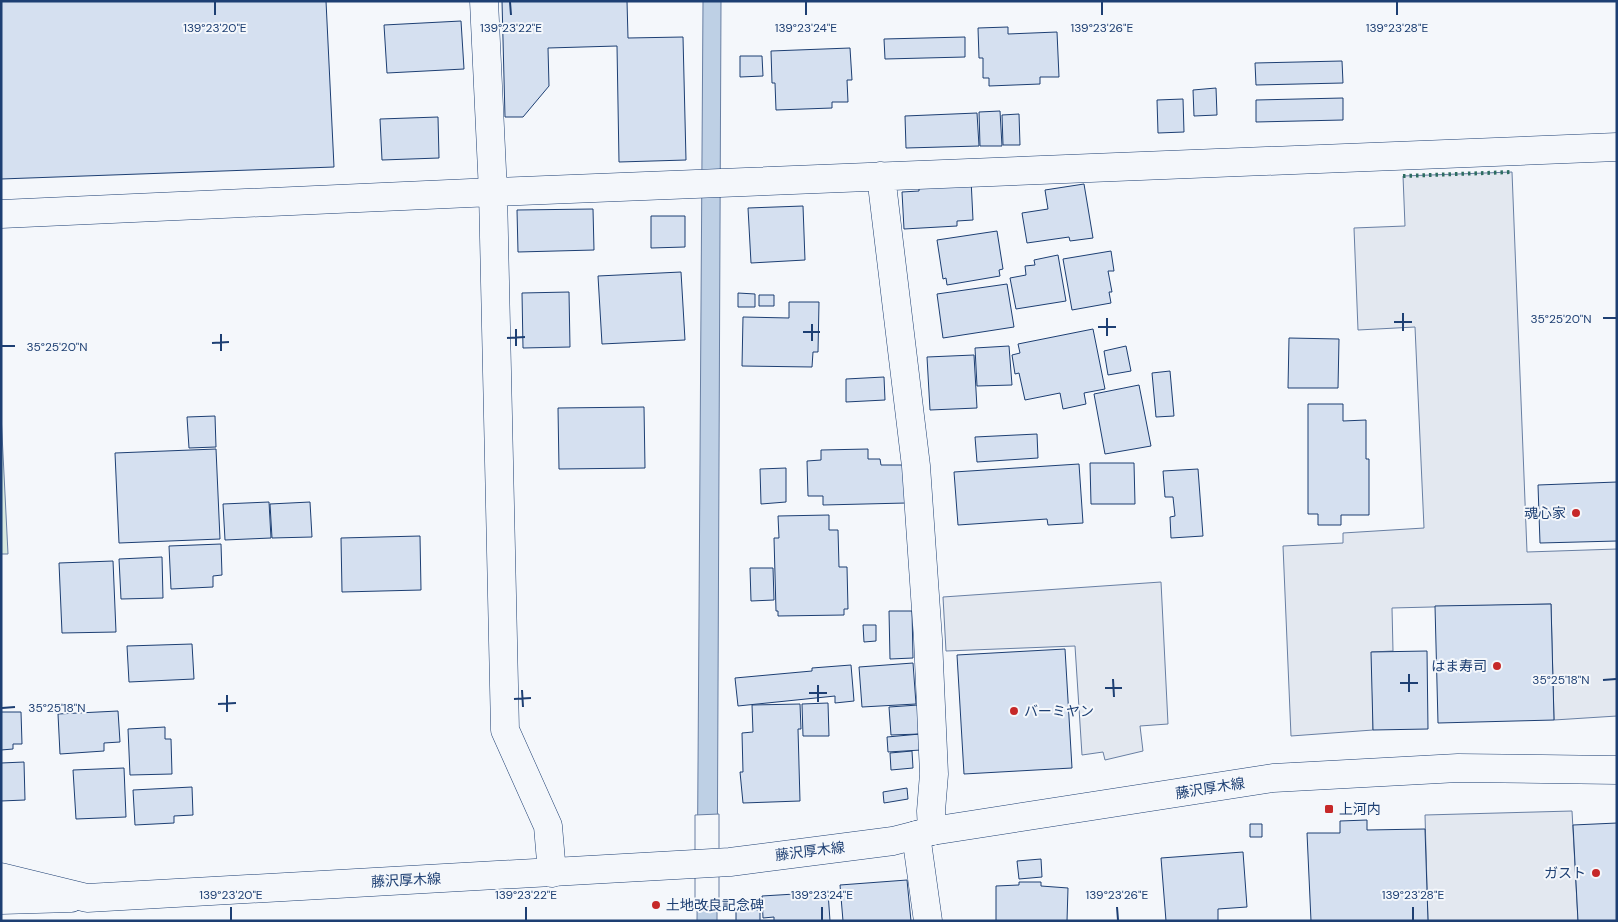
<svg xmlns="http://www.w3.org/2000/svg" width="1618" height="922" font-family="'DM Sans','Noto Sans JP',sans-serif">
	<rect width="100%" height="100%" fill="#f4f7fb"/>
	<path fill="#d7e8df" stroke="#687fa3" d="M 1,414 L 8,554 L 1,554 Z"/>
	<path fill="#e3e8f0" stroke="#687fa3" d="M 1512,172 L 1527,552 L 1617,549 L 1617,716 L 1554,720 L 1551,604 L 1392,608 L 1393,651 L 1372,652 L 1373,730 L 1291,736 L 1283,546 L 1343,543 L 1343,533 L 1424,528 L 1415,327 L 1358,330 L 1354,228 L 1405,226 L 1403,176 Z
		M 1161,582 L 1168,724 L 1140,726 L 1143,751 L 1105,760 L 1103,752 L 1082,755 L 1075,646 L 946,651 L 943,597 Z
		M 1572,811 L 1578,921 L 1428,921 L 1425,815 Z"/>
	<path fill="#bed0e5" stroke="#687fa3" d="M 703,1 L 721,1 L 717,921 L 697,921 Z"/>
	<path fill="#f4f7fb" stroke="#687fa3" d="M 719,814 L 719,906 L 695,907 L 695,815 Z"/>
	<path fill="#d5e0f0" stroke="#1d3f73" d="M 1,1 L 326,1 L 334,167 L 1,179 Z
		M 502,1 L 627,1 L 628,38 L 683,37 L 686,160 L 619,162 L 617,46 L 548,48 L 549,86 L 523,117 L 505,117 Z
		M 461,21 L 464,69 L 387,73 L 384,25 Z
		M 1008,27 L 1008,34 L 1057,32 L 1059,77 L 1040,77 L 1040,84 L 989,86 L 989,78 L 983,78 L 983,58 L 979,58 L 978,28 Z
		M 965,37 L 965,57 L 885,59 L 884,39 Z
		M 850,48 L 852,80 L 847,80 L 848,102 L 832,102 L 832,108 L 776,110 L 775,83 L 772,83 L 771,51 Z
		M 740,56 L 762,56 L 763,76 L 740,77 Z
		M 1342,61 L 1343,83 L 1256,85 L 1255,63 Z
		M 1216,88 L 1217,115 L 1194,116 L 1193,90 Z
		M 1343,98 L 1343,120 L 1256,122 L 1256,100 Z
		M 1183,99 L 1184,132 L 1158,133 L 1157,100 Z
		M 1000,111 L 1002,146 L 980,146 L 979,112 Z
		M 977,113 L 979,146 L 906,148 L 905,116 Z
		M 1019,114 L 1020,145 L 1003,145 L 1002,115 Z
		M 438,117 L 439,158 L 382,160 L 380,119 Z
		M 971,179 L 973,220 L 957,221 L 957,226 L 904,229 L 902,192 L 919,191 L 919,182 Z
		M 1084,184 L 1093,238 L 1070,241 L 1069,237 L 1027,243 L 1022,213 L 1048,209 L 1045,190 Z
		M 803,206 L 805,260 L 751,263 L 748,208 Z
		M 593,209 L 594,250 L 518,252 L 517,210 Z
		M 651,216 L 685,216 L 685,247 L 651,248 Z
		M 997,231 L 1003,269 L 999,270 L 1000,276 L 947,285 L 946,278 L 943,279 L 937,240 Z
		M 1111,251 L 1114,271 L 1108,271 L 1112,292 L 1109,292 L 1111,303 L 1072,310 L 1063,259 Z
		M 1058,255 L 1066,301 L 1016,309 L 1010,278 L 1026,275 L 1025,266 L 1035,265 L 1034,260 Z
		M 681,272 L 685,340 L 602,344 L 598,276 Z
		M 1007,284 L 1014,327 L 943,338 L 937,294 Z
		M 569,292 L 570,347 L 523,348 L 522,293 Z
		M 738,293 L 755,294 L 755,307 L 738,307 Z
		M 759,295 L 774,295 L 774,306 L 759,306 Z
		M 789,302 L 819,302 L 818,352 L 813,352 L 812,367 L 742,366 L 743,317 L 789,318 Z
		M 1093,329 L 1105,389 L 1084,393 L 1086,404 L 1063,409 L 1060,393 L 1025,400 L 1019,373 L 1015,374 L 1012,355 L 1020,353 L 1018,344 Z
		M 1289,338 L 1339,339 L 1338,388 L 1288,388 Z
		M 1009,346 L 1012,385 L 977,386 L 975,348 Z
		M 1126,346 L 1131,371 L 1108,375 L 1104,351 Z
		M 974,355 L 977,408 L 930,410 L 927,357 Z
		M 1170,371 L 1174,416 L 1156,417 L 1152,373 Z
		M 884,377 L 885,400 L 846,402 L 846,379 Z
		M 1139,385 L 1151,446 L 1105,454 L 1094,394 Z
		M 1308,404 L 1343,404 L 1343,421 L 1366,420 L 1366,459 L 1369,459 L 1369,515 L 1341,515 L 1341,525 L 1318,525 L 1318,514 L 1308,514 Z
		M 644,407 L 645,468 L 559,469 L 558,408 Z
		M 215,416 L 216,447 L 189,448 L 187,417 Z
		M 1037,434 L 1038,458 L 977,462 L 975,437 Z
		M 216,449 L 220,539 L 119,543 L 115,453 Z
		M 868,449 L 868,459 L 880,459 L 881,465 L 905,465 L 906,503 L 823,505 L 823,496 L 808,496 L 807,461 L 821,460 L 821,450 Z
		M 1090,463 L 1134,463 L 1135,504 L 1091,504 Z
		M 1079,464 L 1083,523 L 1048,525 L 1047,519 L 958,525 L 954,472 Z
		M 786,468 L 786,502 L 761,504 L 760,469 Z
		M 1198,469 L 1203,536 L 1171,538 L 1170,517 L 1175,516 L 1173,497 L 1165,497 L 1163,471 Z
		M 1617,482 L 1617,541 L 1540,543 L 1538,485 Z
		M 269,502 L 271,538 L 225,540 L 223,504 Z
		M 310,502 L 312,537 L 272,538 L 270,504 Z
		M 829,515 L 829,530 L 838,530 L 839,567 L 847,567 L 848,609 L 844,609 L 844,615 L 778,616 L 778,611 L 776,611 L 774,538 L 779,538 L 778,516 Z
		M 420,536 L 421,590 L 342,592 L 341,538 Z
		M 221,544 L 222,575 L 213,576 L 213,587 L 171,589 L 169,546 Z
		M 162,557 L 163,598 L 121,599 L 119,559 Z
		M 113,561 L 116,632 L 62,633 L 59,563 Z
		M 750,568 L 773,568 L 774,600 L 751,601 Z
		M 1551,604 L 1554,720 L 1438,723 L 1435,606 Z
		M 889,611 L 912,611 L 913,658 L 890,659 Z
		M 863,625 L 876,625 L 876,641 L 864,642 Z
		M 192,644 L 194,679 L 129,682 L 127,646 Z
		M 1065,649 L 1072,768 L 964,774 L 957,655 Z
		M 1427,651 L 1428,729 L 1373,730 L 1371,652 Z
		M 913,663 L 916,704 L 862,707 L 859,667 Z
		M 851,665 L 854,701 L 835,703 L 835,696 L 738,706 L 735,678 L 812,671 L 812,668 Z
		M 828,703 L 829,736 L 803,736 L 802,704 Z
		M 800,704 L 801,729 L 798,729 L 800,801 L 743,803 L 740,772 L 743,772 L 742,733 L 753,732 L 752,705 Z
		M 918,705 L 920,734 L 891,735 L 889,707 Z
		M 118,711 L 120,742 L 104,743 L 104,751 L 60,754 L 58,714 Z
		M 1,712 L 21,712 L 22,744 L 13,744 L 13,749 L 1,750 Z
		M 165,727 L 165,739 L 171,739 L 172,774 L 130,775 L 128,729 Z
		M 920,734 L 921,750 L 888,752 L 887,737 Z
		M 912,751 L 913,768 L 891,770 L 890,753 Z
		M 24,762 L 25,800 L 1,801 L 1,763 Z
		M 124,768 L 126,817 L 76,819 L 73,770 Z
		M 192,787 L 193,815 L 174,816 L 174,823 L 135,825 L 133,790 Z
		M 907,788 L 908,799 L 884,803 L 883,792 Z
		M 1367,820 L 1367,830 L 1425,829 L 1428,921 L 1311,921 L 1307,833 L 1340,833 L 1340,821 Z
		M 1617,823 L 1617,921 L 1578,921 L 1573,825 Z
		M 1250,824 L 1262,824 L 1262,837 L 1250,837 Z
		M 1243,852 L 1247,907 L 1218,909 L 1218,921 L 1166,921 L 1161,858 Z
		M 1041,859 L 1042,877 L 1019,879 L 1017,861 Z
		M 907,880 L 911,921 L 843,921 L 840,885 Z
		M 1019,882 L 1041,882 L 1041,886 L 1068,888 L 1067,921 L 996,921 L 996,886 L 1019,885 Z
		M 828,892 L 830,921 L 774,921 L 774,917 L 763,918 L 762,896 Z
		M 736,910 L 760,910 L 760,921 L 736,921 Z"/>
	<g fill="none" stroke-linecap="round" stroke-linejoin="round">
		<g stroke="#1d3f73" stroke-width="29">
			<path id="street" d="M 484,1 L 493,192 L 505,730 L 548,826 L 552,873
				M 881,176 L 916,466 L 928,639 L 934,774 L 931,811 L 932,831
				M 1,214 L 493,192 L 1617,147
				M 916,835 L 928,921"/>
		</g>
		<g stroke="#1d3f73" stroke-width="29">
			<path id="secondary" d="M 1,900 L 71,898"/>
		</g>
		<g stroke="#1d3f73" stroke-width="29">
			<path id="primary" d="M 1,877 L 87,898 L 730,862 L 893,841 L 932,831 L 1273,778 L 1458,768 L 1617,770"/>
		</g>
		<use href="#street" stroke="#f4f7fb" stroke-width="28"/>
		<use href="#secondary" stroke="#f4f7fb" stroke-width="28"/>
		<use href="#primary" stroke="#f4f7fb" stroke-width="28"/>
		<path stroke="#2c6c60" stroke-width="4" stroke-dasharray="2.5 4" stroke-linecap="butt" d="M 1403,176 L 1512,172"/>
	</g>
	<path fill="none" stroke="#1d3f73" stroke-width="2" d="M 215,2 L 215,15M 510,2 L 511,15M 806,2 L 806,15M 1102,2 L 1102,15M 1397,2 L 1397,15M 1403,313 L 1403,331M 1107,318 L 1107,336M 1603,318 L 1616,318M 1394,322 L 1412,322M 812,324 L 812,341M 1098,327 L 1116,327M 516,329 L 516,346M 803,332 L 820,332M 221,334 L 221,351M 507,338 L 525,337M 212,343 L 229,342M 2,346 L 15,346M 1409,674 L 1409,692M 1113,679 L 1114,697M 1603,680 L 1616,679M 1400,683 L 1418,683M 818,685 L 818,702M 1105,688 L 1122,688M 522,690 L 523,707M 809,693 L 827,693M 227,695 L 227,712M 514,699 L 531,698M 218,704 L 236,703M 2,708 L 15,707M 231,907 L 231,920M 526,907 L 526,920M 822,907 L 822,920M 1117,907 L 1118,920M 1413,907 L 1413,920"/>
	<g fill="#c62828" stroke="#f4f7fb" stroke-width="2">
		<circle cx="1576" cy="513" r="5"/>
		<circle cx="1497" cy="666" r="5"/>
		<circle cx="1014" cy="711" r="5"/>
		<rect x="1324" y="804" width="10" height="10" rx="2.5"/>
		<circle cx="1596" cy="873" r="5"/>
		<circle cx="656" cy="905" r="5"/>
	</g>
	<g text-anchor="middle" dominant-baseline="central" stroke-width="4" stroke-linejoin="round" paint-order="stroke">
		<g font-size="14" fill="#1d3f73" stroke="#f4f7fb" text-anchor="end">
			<text x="1566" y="513">魂心家</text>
			<text x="1487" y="666">はま寿司</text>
			<text x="1024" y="711" text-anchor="start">バーミヤン</text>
			<text x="1339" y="809" text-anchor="start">上河内</text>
			<text x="1586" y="873">ガスト</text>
			<text x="666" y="905" text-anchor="start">土地改良記念碑</text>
		</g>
		<g font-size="14" fill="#1d3f73" stroke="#f4f7fb">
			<text transform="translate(1210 788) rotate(-9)">藤沢厚木線</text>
			<text transform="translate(810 851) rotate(-7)">藤沢厚木線</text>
			<text transform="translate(406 880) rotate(-3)">藤沢厚木線</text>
		</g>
	</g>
	<g font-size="12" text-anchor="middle" fill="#1d3f73" stroke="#f4f7fb" stroke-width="4" stroke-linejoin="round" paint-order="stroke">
		<text x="215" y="32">139°23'20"E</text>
		<text x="511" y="32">139°23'22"E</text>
		<text x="806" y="32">139°23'24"E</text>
		<text x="1102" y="32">139°23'26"E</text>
		<text x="1397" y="32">139°23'28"E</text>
		<text x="1561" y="323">35°25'20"N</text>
		<text x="57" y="351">35°25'20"N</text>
		<text x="1561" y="684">35°25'18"N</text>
		<text x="57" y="712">35°25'18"N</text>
		<text x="231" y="899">139°23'20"E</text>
		<text x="526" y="899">139°23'22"E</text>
		<text x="822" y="899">139°23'24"E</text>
		<text x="1117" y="899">139°23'26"E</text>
		<text x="1413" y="899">139°23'28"E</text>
	</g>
	<rect width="1618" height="922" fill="none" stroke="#1d3f73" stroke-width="5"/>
</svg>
